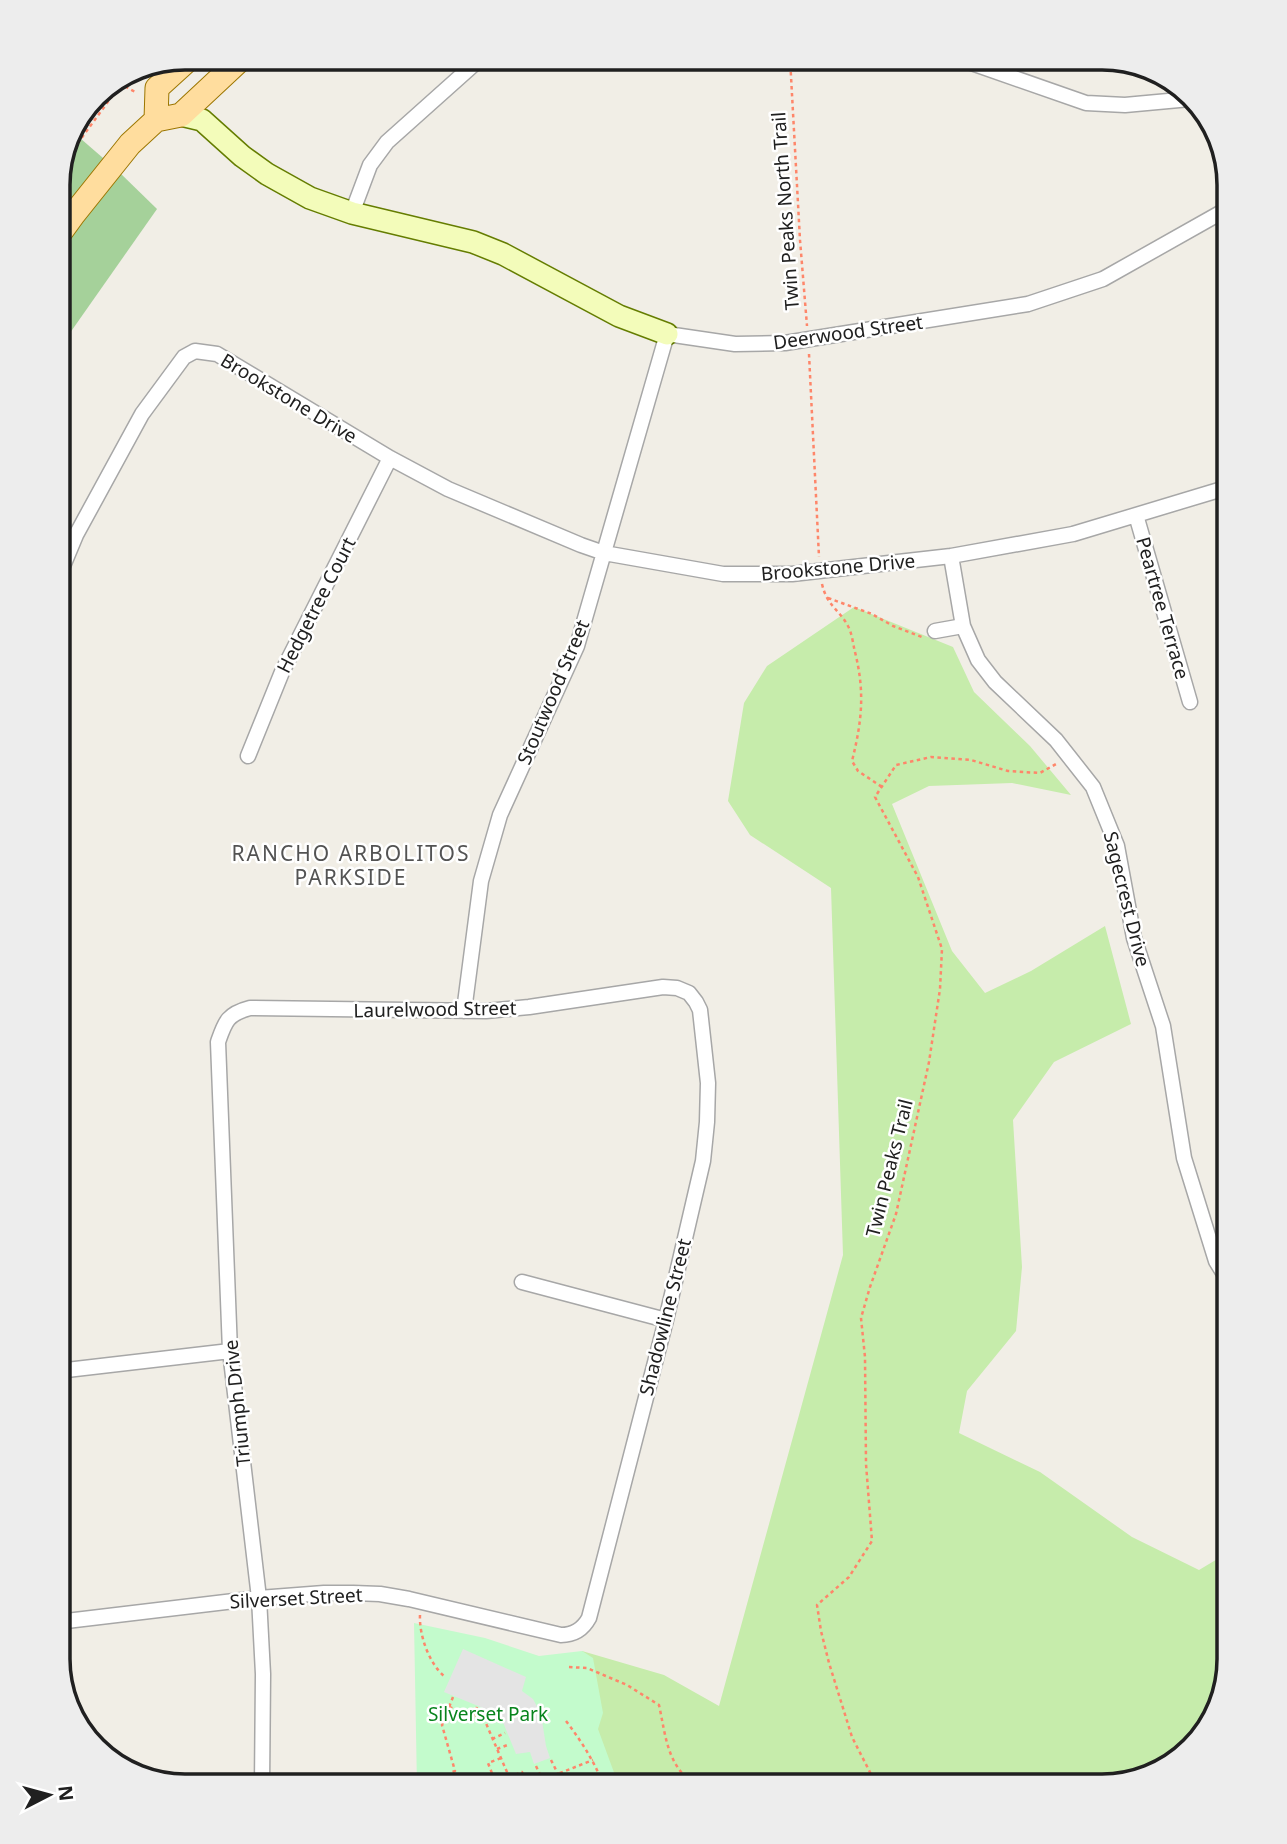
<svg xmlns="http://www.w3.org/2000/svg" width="1287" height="1844" font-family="'Noto Sans',sans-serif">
	<rect width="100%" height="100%" fill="#f1eee6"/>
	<path fill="#c6ecab" d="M 854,607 L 953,647 L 974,692 L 1030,746 L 1071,795 L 1012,783 L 929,786 L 892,804 L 952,951 L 985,993 L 1031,971 L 1105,926 L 1131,1024 L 1054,1062 L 1013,1120 L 1022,1267 L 1016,1331 L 967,1391 L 959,1433 L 1040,1472 L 1132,1537 L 1199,1570 L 1229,1552 L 1229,1660 L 1212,1723 L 1165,1769 L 1103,1786 L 609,1786 L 585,1727 L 582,1651 L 664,1675 L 719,1706 L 843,1255 L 831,888 L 750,835 L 728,801 L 744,703 L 767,666 Z"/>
	<path fill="#a5d19a" d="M 73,132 L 118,171 L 157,209 L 58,350 L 58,176 L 68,138 Z"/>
	<path fill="#c3fbcc" d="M 414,1623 L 485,1638 L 539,1656 L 582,1651 L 593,1658 L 603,1713 L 598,1729 L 619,1786 L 417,1786 Z"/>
	<path fill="#e4e4e4" d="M 463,1649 L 526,1677 L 522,1691 L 533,1699 L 541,1714 L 546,1746 L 550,1758 L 534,1764 L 530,1752 L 516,1754 L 500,1715 L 444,1692 Z"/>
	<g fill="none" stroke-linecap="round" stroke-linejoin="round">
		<g stroke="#a7a7a7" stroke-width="17">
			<path id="street" d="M 957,58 L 1086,103 L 1125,105 L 1190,99
				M 352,213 L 370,165 L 387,142 L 481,58
				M 1136,515 L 1190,702
				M 951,556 L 963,626 L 978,660 L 995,682 L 1056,740 L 1093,787 L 1117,846 L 1134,938 L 1163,1026 L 1184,1158 L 1216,1261 L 1229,1282
				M 58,578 L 76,535 L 142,414 L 184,357 L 195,351 L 217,354 L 390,458 L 448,489 L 581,545 L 604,553 L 723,574 L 792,574 L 951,556 L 1073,534 L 1229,487
				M 935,631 L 963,626
				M 248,756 L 282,672 L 390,458
				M 464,1011 L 481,881 L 500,815 L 577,646 L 667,334 L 735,344 L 785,343 L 1028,304 L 1103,279 L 1229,208
				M 522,1282 L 666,1320
				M 58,1371 L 230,1351
				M 58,1622 L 259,1598 L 324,1593 L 353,1593 L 380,1594 L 409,1599 L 561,1635 C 574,1635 583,1629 589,1618 L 666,1320 L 703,1161 L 707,1122 L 708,1083 L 700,1010 L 696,1002 L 689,993 L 677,988 L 663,987 L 529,1007 L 486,1011 L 250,1008 C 227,1014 225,1022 218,1042 L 230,1351 L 259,1598 L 263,1674 L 262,1786"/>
		</g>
		<g stroke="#657d01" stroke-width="24">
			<path id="secondary" d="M 181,115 L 202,120 L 242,156 L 267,174 L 310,198 L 352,213 L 473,242 L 503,254 L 619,316 L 667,334"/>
		</g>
		<g stroke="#9c7600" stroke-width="25">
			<path id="primary" d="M 156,120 L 157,88 L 190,58
				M 58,236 L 74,214 L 130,144 L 156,120 L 181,115 L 242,58"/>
		</g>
		<path stroke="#fe866a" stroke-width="2.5" stroke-dasharray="3.5 3.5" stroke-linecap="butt" d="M 790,58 L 800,240 L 807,326
			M 119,83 L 137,93
			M 61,166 L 121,84
			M 809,354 L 819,557
			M 822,584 C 827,606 839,609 848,626 C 852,633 853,644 855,652 C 865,692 862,721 852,761 L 858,771 L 882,787
			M 828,598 L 872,614 L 893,626 L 922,637
			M 420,1615 C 419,1635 429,1663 444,1676
			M 569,1667 L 587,1668 L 627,1685 L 659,1705 C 666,1737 667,1767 697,1786
			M 453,1697 L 442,1725 L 455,1771 L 450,1773 L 455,1786
			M 449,1707 L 485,1721 L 513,1786
			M 473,1716 L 477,1707
			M 566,1721 C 582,1742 594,1761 604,1786
			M 492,1739 L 505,1733
			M 497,1749 L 510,1744
			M 551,1760 L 558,1774
			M 536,1766 L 542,1779
			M 496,1783 L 522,1772 L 528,1786
			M 497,1786 L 488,1763 L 501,1758
			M 527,1786 L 593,1760
			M 877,1786 L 852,1737 L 829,1663 L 821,1631 L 817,1605 L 849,1577 L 872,1541 L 866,1464 L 865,1357 L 861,1318 L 870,1287 L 896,1214 L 929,1062 L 940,989 L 942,949 L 918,877 L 875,797 L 896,765 L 931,757 L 971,760 L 1008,771 L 1040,773 L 1056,764"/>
		<use href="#street" stroke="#fff" stroke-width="14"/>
		<use href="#secondary" stroke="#f3fcba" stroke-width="21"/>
		<use href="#primary" stroke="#ffdd9e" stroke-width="23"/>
	</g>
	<g text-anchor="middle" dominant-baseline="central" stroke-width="5" stroke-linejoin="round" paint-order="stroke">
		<g font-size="19" fill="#202020" stroke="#fff">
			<text transform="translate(785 211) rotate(-94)">Twin Peaks North Trail</text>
			<text transform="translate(848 332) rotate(-8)">Deerwood Street</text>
			<text transform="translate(289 398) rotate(31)">Brookstone Drive</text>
			<text transform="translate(838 567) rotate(-5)">Brookstone Drive</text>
			<text transform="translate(316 605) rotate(-63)">Hedgetree Court</text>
			<text transform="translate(1163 608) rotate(74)">Peartree Terrace</text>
			<text transform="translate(553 692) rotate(-67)">Stoutwood Street</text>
			<text transform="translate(1127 899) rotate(76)">Sagecrest Drive</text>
			<text transform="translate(435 1009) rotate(-1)">Laurelwood Street</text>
			<text transform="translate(889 1168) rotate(-76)">Twin Peaks Trail</text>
			<text transform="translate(665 1317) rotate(-76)">Shadowline Street</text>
			<text transform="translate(237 1403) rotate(-96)">Triumph Drive</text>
			<text transform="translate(296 1598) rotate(-3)">Silverset Street</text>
		</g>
		<g font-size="19" fill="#08841d" stroke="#fff">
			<text x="488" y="1714">Silverset Park</text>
		</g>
		<g font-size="21" letter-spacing="2" fill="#535353" stroke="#fff">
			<text x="351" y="853">RANCHO ARBOLITOS<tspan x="351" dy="24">PARKSIDE</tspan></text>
		</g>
	</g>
	<path d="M0 0H1287V1844H0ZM185 70H1102A115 115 0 0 1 1217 185V1659A115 115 0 0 1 1102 1774H185A115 115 0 0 1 70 1659V185A115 115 0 0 1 185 70Z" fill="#ededed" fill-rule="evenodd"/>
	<path fill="none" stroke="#202020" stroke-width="3.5" d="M185 70H1102A115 115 0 0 1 1217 185V1659A115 115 0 0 1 1102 1774H185A115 115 0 0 1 70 1659V185A115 115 0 0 1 185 70Z"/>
	<g transform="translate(49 1795) rotate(84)" stroke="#ffffff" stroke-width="5" paint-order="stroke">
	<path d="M0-5L12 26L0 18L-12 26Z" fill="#202020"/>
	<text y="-10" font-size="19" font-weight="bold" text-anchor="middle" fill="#202020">N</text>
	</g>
</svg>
